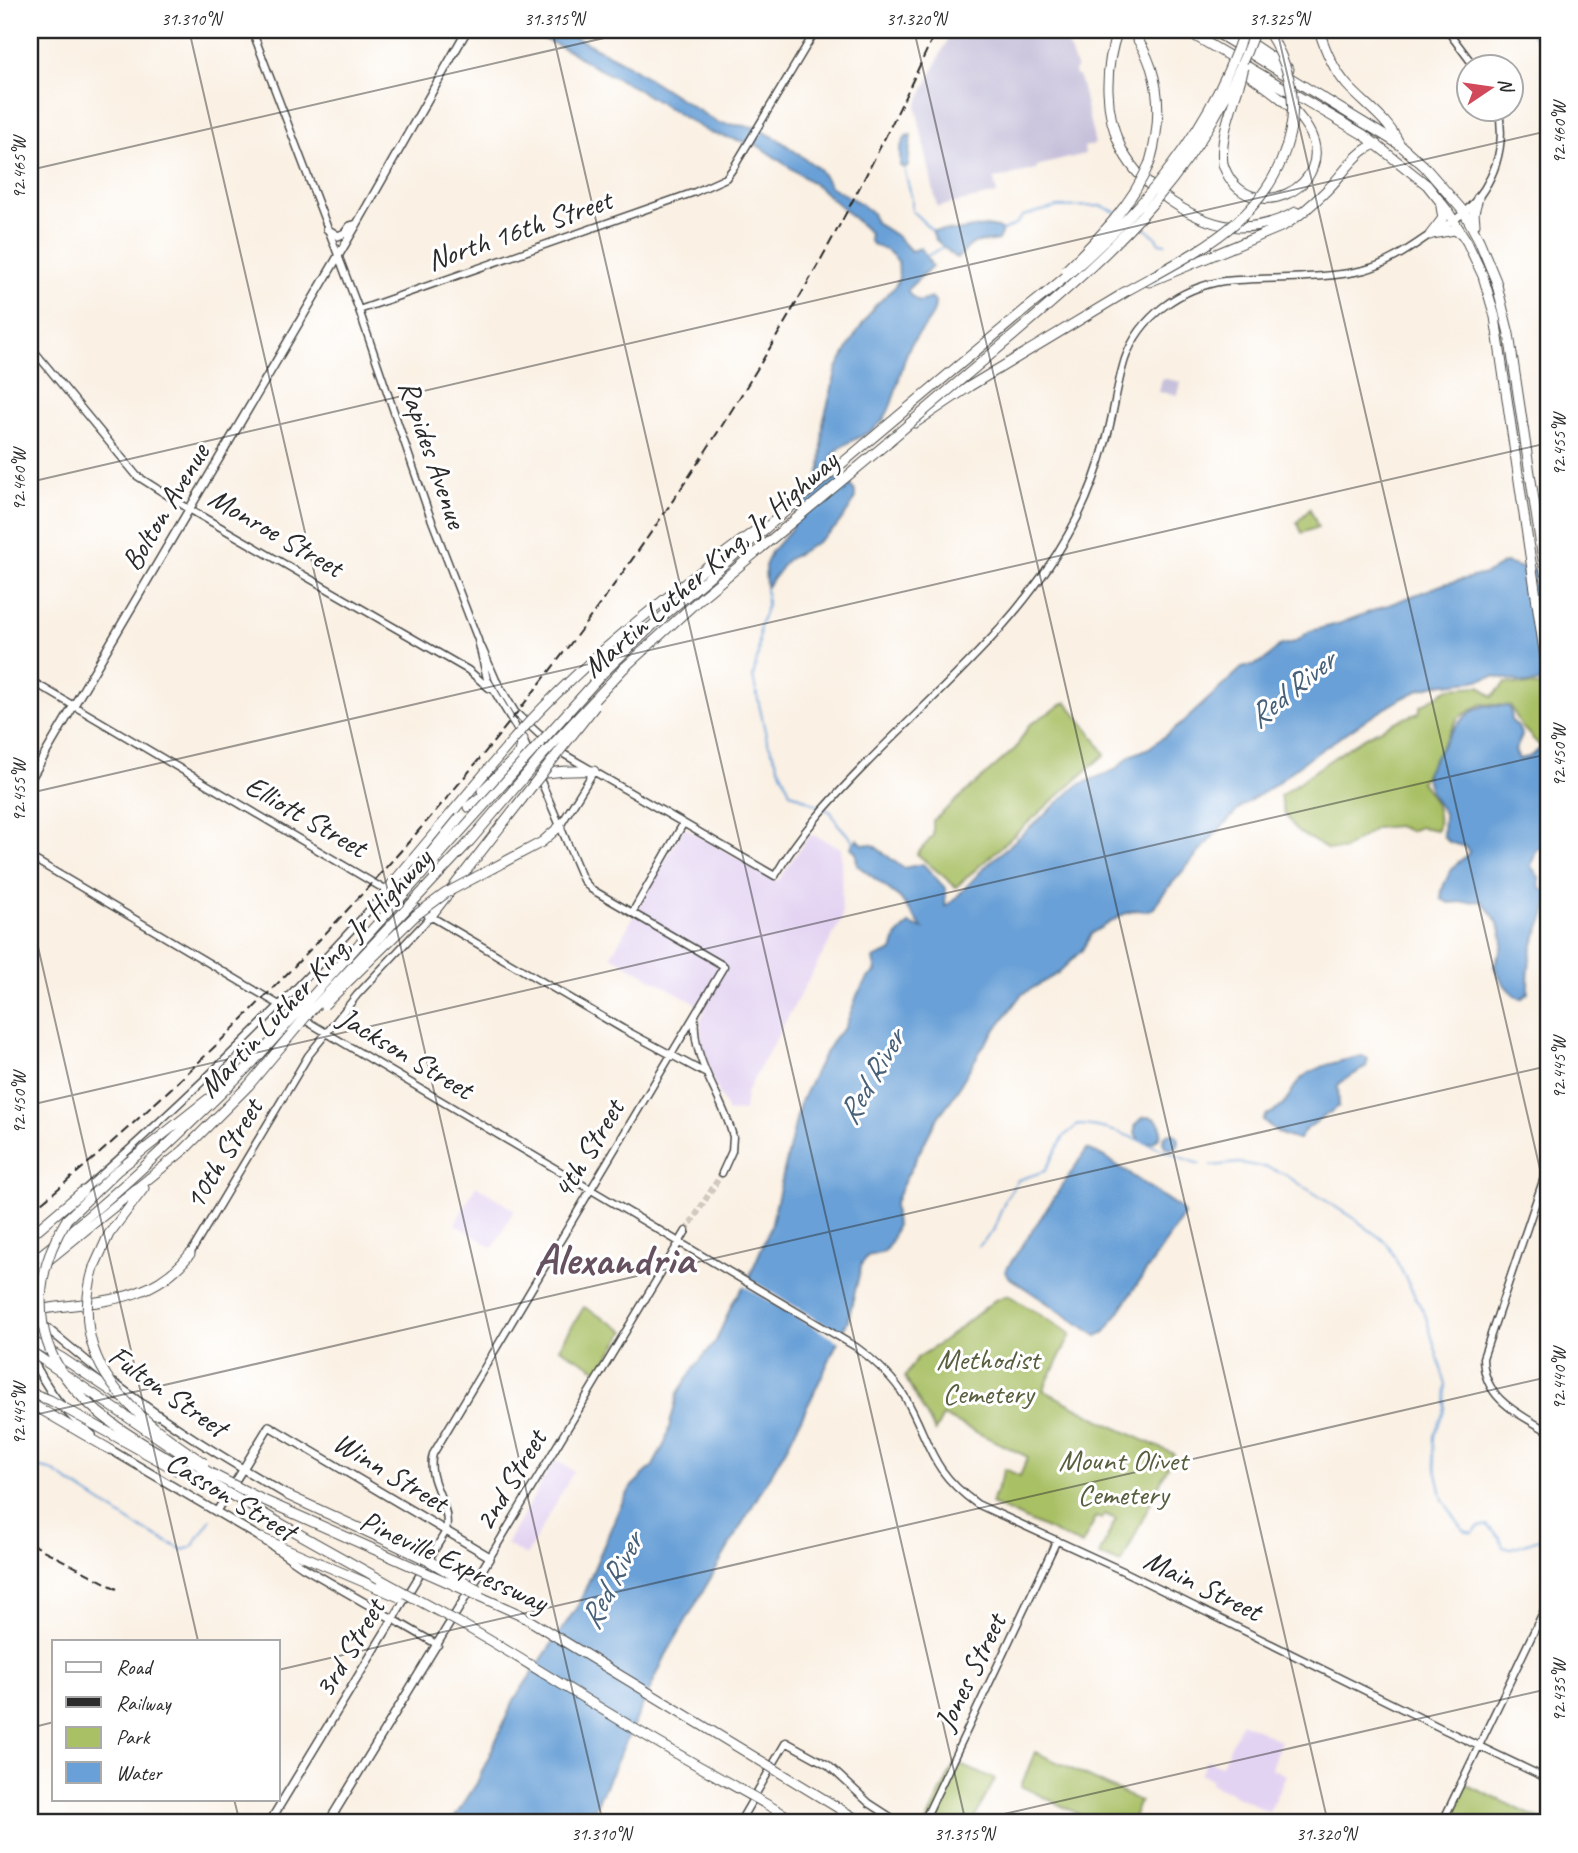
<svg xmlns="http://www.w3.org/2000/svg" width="1578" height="1853" font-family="Caveat,sans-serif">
	<rect width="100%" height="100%" fill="#fff"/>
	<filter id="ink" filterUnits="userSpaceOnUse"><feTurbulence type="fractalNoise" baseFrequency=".0143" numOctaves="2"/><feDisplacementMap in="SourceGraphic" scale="14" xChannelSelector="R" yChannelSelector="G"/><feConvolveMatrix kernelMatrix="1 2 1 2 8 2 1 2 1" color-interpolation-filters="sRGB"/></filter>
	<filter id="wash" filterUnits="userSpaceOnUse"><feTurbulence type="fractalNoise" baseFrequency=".00686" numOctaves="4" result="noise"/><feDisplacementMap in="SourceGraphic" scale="28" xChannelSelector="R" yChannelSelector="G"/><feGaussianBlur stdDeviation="1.57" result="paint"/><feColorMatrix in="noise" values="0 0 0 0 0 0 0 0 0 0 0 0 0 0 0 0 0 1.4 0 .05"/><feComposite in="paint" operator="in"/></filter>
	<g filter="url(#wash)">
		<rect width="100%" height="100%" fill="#faf0e3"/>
		<path fill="#e3d3f2" d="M 684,827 L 778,881 L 808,837 L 813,835 L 841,848 L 842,919 L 746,1093 L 744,1111 L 728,1112 L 713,1081 L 701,1045 L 701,1019 L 706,1009 L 611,956 Z
			M 476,1185 L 514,1210 L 493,1248 L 455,1224 Z
			M 555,1460 L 574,1471 L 526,1556 L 506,1544 Z
			M 1242,1722 L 1281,1741 L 1271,1768 L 1286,1775 L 1269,1812 L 1210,1783 L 1211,1779 L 1200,1774 L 1207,1760 L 1221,1766 Z"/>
		<path fill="#c6c0da" d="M 952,30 L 1061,30 L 1062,41 L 1066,41 L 1077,69 L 1074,70 L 1075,76 L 1079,76 L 1095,144 L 1084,147 L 1085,154 L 1037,166 L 1037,169 L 994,179 L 997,194 L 937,207 L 916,107 Z
			M 1162,378 L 1181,382 L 1178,395 L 1159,392 Z"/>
		<path fill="#a9c065" stroke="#6a7648" stroke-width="2" d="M 1310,509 L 1318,527 L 1302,533 L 1297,522 Z
			M 1505,683 L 1548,687 L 1548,743 L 1539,745 L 1521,726 L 1511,706 L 1482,704 L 1458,718 L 1421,782 C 1432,795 1442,813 1437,830 L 1420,827 L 1409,831 L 1397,826 L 1376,828 L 1343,850 L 1327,849 L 1296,830 L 1284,812 L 1280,796 C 1323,766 1367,729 1419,713 L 1421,706 L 1450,688 L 1480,686 L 1492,697 Z
			M 1066,702 L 1089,730 L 1105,754 L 956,887 L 917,854 L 933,836 L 933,821 L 1016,748 L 1029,725 Z
			M 1008,1295 L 1071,1334 L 1043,1390 L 1108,1424 L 1174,1454 L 1121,1564 L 1099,1555 L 1116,1519 L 1104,1514 L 1102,1519 L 1096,1517 L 1082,1545 L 991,1504 L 1005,1469 L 1020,1476 L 1028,1457 L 943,1416 L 935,1431 L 905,1377 L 917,1358 L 942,1342 L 995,1300 Z
			M 584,1307 L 625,1331 L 600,1371 L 559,1348 Z
			M 1035,1752 L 1140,1801 L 1131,1823 L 1097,1823 L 1021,1786 Z
			M 955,1763 L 995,1779 L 972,1823 L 926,1823 Z
			M 1465,1784 L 1548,1823 L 1448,1823 Z"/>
		<path fill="#69a0d7" stroke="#4a6681" stroke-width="2" d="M 524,30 L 557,30 L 575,37 L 625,63 L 718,123 L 754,127 L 778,139 L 819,169 L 831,187 L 860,203 L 872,213 L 875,222 L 898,237 L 911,251 L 921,248 L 932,266 L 908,289 L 909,294 L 919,302 L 931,298 L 935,301 C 936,320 917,332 909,348 C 900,368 895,404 883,420 C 869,439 842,438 831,459 L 834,468 L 855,491 L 855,498 L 848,511 L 835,528 L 816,543 L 787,560 L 766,588 L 765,566 L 771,552 L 791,529 L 799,506 L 816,482 L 821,468 L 823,423 L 837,368 L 854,337 L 874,307 L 895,287 L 899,278 L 898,261 L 888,251 L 872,244 L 869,240 L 870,233 L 821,189 L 757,145 L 710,133 L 632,86 L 591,65 L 570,51 Z
			M 911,135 L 908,166 L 904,168 L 900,166 L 900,149 L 906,136 Z
			M 986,226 L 997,228 L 1002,231 L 998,240 C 991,242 982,241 974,243 C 966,247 964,255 956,258 L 935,239 L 932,230 L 955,231 Z
			M 1505,563 L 1530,570 L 1548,567 L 1548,681 L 1528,684 L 1494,676 L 1474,681 L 1437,685 L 1421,689 L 1403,698 L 1361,723 L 1302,763 L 1272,787 L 1243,805 L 1214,835 L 1162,895 L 1154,908 L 1147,911 L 1136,910 L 1124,914 L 1092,933 L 1082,950 L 1057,974 L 1021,995 L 982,1048 L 953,1097 L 936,1120 L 902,1186 L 894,1205 L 896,1226 L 892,1240 L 884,1252 L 868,1256 L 862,1263 L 848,1320 L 812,1397 L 789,1443 L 666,1655 L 588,1823 L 451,1823 L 477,1783 L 514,1700 L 579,1604 L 620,1507 L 632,1486 L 653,1466 L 665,1443 L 678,1393 L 694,1368 L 716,1341 L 733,1302 L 748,1280 L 771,1226 L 800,1103 L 822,1058 L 835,1037 L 845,1028 L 858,993 L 869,977 L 876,972 L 873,959 L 892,951 L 896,937 L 909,924 L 923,929 L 900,898 L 857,865 L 856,853 L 851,847 L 857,839 L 863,844 L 873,845 L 903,868 L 923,864 L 946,889 L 945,906 L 953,901 L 984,868 L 1078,785 L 1115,770 L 1130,756 L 1149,748 L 1180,725 L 1242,668 L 1255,665 L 1266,659 L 1279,646 L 1295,642 L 1310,631 L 1338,624 L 1444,584 L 1485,574 Z
			M 1484,706 L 1506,706 L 1511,709 L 1512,721 L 1518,727 L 1522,736 L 1515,751 L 1519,759 L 1529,757 L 1542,747 L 1548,751 L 1548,779 L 1542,792 C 1547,809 1548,826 1548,845 L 1537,849 L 1531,866 L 1539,877 L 1540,888 L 1548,893 C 1548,916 1544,917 1536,936 C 1529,952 1528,976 1528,993 L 1521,999 C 1509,993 1499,979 1494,966 C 1496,960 1499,956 1501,950 C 1508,933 1492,912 1481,901 L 1449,903 L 1441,899 C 1441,888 1447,877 1453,868 C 1457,860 1465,860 1469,852 L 1464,846 C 1437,841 1444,836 1444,813 C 1435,802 1426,786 1426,773 C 1441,748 1455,716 1484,706 Z
			M 1362,1056 L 1368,1059 L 1366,1067 C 1357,1074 1346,1077 1338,1085 L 1339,1106 L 1305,1130 L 1299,1139 C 1285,1139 1272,1129 1263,1120 L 1266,1115 C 1289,1107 1286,1096 1300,1080 C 1314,1065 1343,1061 1362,1056 Z
			M1135 1130a13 13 0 1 1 26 0a13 13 0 1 1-26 0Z
			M1163 1141a8 8 0 1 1 16 0a8 8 0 1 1-16 0Z
			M 1087,1149 L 1103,1156 L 1181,1209 L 1184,1215 L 1105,1332 L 1097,1336 L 1007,1276 L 1005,1271 Z"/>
		<path fill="#faf0e3" d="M 745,1276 L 844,1336 L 841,1343 L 741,1284 Z"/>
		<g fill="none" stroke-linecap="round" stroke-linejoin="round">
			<path stroke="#69a0d7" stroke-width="2" d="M 1529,30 L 1548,54
				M 904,168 L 912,199 L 912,211 L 932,230
				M 1140,224 L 1155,236 L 1159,243 L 1166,244
				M 1002,231 L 1015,225 L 1023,216 L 1057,207 L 1101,206 L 1116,212
				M 927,256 L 943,247
				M 766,588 L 767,605 L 760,625 L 758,655 L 753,677 L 767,740 L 790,792 L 831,812 L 837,823 L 856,844
				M 1211,1166 L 1239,1163 L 1269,1168 L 1284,1174 L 1356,1220 L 1387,1243 L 1426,1317 L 1446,1385 L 1445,1409 L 1434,1436 L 1433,1456 L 1443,1500 L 1464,1531 L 1473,1533 L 1478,1527 L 1487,1525 L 1500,1538 L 1503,1547 L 1509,1549 L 1548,1536
				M 979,1246 L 993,1231 L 1006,1198 L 1018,1180 L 1045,1171 L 1064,1136 L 1078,1125 C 1121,1126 1159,1152 1200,1164
				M 30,1470 L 41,1468 L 51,1470 L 138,1527 L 183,1550 L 192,1547 L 211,1519"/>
		</g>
	</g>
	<g filter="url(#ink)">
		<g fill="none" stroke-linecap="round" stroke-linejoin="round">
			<path stroke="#d1c9be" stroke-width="6" stroke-dasharray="6 3" stroke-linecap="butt" d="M 686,1231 L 722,1173"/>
			<g stroke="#4a4947" stroke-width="9">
				<path id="secondary" d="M 252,30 L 359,310 L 427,508 L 478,640 L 487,679 L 523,739 L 583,880 L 591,889 L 724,966 L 433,1454 C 425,1482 452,1503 446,1531 L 393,1619 L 438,1645
					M 1447,30 L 1474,66
					M 359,310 L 695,192 L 726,178 L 734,167 L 816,30
					M 30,346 L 137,476 L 189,509 L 468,670 L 489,688
					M 482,648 L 496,680 L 515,712 L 555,749 L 775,876 C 799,834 832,799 865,765 C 936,692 1018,625 1068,535 C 1086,504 1098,471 1107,437 C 1114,411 1117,384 1125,359 C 1140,316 1180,288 1224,281 C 1268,277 1322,280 1364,270 C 1387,264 1406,251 1425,238 C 1438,229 1454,222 1466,211 C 1494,184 1507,147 1498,108
					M 30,680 L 399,898
					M 560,826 L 594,771
					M 30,857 L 856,1347 C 875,1361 893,1377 905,1397 C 931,1443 929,1470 977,1504 L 1123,1571 L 1445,1730 L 1548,1779
					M 408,903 L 623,1029 L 705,1073
					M 632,913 L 683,824
					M 695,1016 C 691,1062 723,1096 733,1137 L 732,1151 L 722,1173
					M 1548,1166 L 1483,1358 C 1484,1399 1517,1413 1548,1431
					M 83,1191 C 190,1096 293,997 387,890
					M 190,1254 L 308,1056 L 357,995 L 430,917
					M 216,1512 L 243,1469
					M 490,1557 L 686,1231
					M 739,1823 L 786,1742 L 828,1765 L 869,1803 L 900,1823
					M 923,1823 L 1057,1540
					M 1442,1823 L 1548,1602"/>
			</g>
			<g stroke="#4a4947" stroke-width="10">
				<path id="primary" d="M 327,229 L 338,236 L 345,233 L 350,226 L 357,224
					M 30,780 L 357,224 L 467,30
					M 30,1314 L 105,1376
					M 30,1355 C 47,1389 62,1411 92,1435
					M 114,1383 C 169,1425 227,1460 287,1495
					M 106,1447 L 261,1538 L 303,1567 L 393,1619 L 269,1823
					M 243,1469 L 269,1426 L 490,1557 L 328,1823"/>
			</g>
			<g stroke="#4a4947" stroke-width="11">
				<path id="highway" d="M 1118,30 C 1104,68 1104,113 1122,150 C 1141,187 1197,226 1239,227 C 1258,227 1279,221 1296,212
					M 1131,30 C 1161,69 1163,116 1150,162
					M 1185,30 L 1364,135 L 1427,185 L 1447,210 L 1467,242 L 1483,276 L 1495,317 L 1548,678
					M 1212,30 L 1400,145 L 1423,165 L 1464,212 L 1479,240 L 1496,281 L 1509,334 L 1548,593
					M 1231,30 L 1289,69
					M 1319,30 C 1325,50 1333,69 1347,85 C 1365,105 1387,118 1399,143
					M 1223,164 C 1246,233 1342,186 1308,129 C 1292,102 1264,86 1239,68
					M 1475,224 L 1474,212 L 1478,198
					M 1432,234 L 1454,230 L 1462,234
					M 1430,235 L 1443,218 L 1441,207
					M 1149,282 L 1283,226 C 1300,216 1313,204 1327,190 C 1342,176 1357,149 1377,144
					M 915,423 L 970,386 L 1126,292
					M 815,486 L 1026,309
					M 624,668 L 702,597 L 892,439
					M 482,791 L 520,753 L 523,739
					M 468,807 C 477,800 486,792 495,786 C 520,773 566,770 594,771
					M 476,877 L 542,842 L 560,826
					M 387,890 L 500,755
					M 430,917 L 522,799
					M 67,1219 L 117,1171 L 208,1099
					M 30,1236 L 83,1191
					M 30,1263 C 110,1202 181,1133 253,1062
					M 94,1267 L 109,1234 L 144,1188
					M 30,1275 L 184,1150
					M 30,1311 C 90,1300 149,1307 190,1254
					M 30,1340 L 62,1358 L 119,1396
					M 30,1403 L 109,1449
					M 131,1404 L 155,1415
					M 287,1495 L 385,1540
					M 261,1538 L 378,1588"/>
			</g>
			<use href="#secondary" stroke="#fff" stroke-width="6"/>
			<use href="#primary" stroke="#fff" stroke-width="7"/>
			<use href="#highway" stroke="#fff" stroke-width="9"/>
			<path stroke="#2b2b2b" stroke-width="2" stroke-dasharray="10 5" stroke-linecap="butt" d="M 30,1212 C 133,1128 230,1035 321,938 C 574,671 785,365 936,30
				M 30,1543 L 117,1589"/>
			<g stroke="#4a4947" stroke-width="11" stroke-linecap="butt">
				<path id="highway-bridge" d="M 1223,164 C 1219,131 1237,98 1244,67
					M 1066,270 C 1099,238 1132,205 1150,162
					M 1121,294 C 1193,253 1272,221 1290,132 C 1298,96 1287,60 1267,30
					M 1026,309 C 1120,236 1206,146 1244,30
					M 888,442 C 930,406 972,370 1014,335 C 1121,244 1206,166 1255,30
					M 500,755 C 575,665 669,594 763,525
					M 522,799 L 595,706
					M 384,910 L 460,817
					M 324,1005 L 416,915 L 446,893 L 476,877
					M 253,1062 L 603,673 L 654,624 L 815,486
					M 184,1150 L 249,1085 L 308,1014 L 470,841 L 541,757 L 624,668
					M 67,1219 C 36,1268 30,1328 65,1377 C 96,1421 150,1447 195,1474 C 282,1525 370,1574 458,1622 C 515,1654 569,1690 625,1723 C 682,1758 741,1789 799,1823
					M 94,1267 C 65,1363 133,1416 204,1463
					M 30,1351 L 210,1473 L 259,1498 L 519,1614 L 863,1823
					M 31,1393 L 50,1400 L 178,1471
					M 385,1540 L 431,1562 L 479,1590
					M 378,1588 L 399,1597"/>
			</g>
			<use href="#highway-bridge" stroke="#fff" stroke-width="9"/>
		</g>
	</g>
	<path fill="none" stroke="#2b2b2b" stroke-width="2" stroke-opacity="0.45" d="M 189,30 L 603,1823M 552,30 L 966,1823M 914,30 L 1328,1823M 1277,30 L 1548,1204M 30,170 L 639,30M 30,482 L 1548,131M 30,793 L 1548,443M 30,912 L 198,1641M 30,1105 L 1548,754M 30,1416 L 1548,1066M 278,1670 L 1548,1377M 30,1728 L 54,1722M 234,1799 L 240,1823M 965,1823 L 1548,1689"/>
	<g text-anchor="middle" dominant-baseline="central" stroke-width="6" stroke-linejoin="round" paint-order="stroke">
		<g font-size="30" fill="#2b2b2b" stroke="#fff">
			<text transform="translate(519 230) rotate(-19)">North 16th Street</text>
			<text transform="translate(433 454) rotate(71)">Rapides Avenue</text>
			<text transform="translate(165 507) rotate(-59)">Bolton Avenue</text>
			<text transform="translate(276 532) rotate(30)">Monroe Street</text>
			<text transform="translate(710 564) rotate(-41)">Martin Luther King, Jr Highway</text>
			<text transform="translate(306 816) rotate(30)">Elliott Street</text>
			<text transform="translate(315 973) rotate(-47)">Martin Luther King, Jr Highway</text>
			<text transform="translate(406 1053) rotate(31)">Jackson Street</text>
			<text transform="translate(588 1149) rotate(-59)">4th Street</text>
			<text transform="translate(223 1154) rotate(-59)">10th Street</text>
			<text transform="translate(168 1391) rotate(35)">Fulton Street</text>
			<text transform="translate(391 1472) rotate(31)">Winn Street</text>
			<text transform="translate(510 1480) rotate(-59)">2nd Street</text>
			<text transform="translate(231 1496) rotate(31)">Casson Street</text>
			<text transform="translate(454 1561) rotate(25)">Pineville Expressway</text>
			<text transform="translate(1203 1585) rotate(26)">Main Street</text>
			<text transform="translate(349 1648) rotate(-59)">3rd Street</text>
			<text transform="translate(970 1672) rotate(-64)">Jones Street</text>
		</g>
		<g font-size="30" fill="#575f3f" stroke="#fff">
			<text x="988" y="1359">Methodist<tspan x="988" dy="34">Cemetery</tspan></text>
			<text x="1123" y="1460">Mount Olivet<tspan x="1123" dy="34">Cemetery</tspan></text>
		</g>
		<g font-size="32" font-style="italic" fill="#476078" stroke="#fff">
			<text transform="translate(1291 689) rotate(-39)">Red River</text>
			<text transform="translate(871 1077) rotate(-60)">Red River</text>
			<text transform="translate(611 1581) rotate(-63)">Red River</text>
		</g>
		<g font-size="44" font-weight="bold" fill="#665160" stroke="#fff">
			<text x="614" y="1259">Alexandria</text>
		</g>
	</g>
	<rect width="1578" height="1853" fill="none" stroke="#fff" stroke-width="77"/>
	<rect x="52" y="1640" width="228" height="161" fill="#ffffff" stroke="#aaaaaa" stroke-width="2"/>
	<rect x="66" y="1662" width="35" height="10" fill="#ffffff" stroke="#aaaaaa" stroke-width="2"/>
	<text x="116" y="1674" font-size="21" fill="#2b2b2b">Road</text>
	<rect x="66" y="1697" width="35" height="10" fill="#2b2b2b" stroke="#aaaaaa" stroke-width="2"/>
	<text x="116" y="1710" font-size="21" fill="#2b2b2b">Railway</text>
	<rect x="66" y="1727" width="35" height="21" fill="#a9c065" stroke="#aaaaaa" stroke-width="2"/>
	<text x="116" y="1744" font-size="21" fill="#2b2b2b">Park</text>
	<rect x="66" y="1762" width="35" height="21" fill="#69a0d7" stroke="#aaaaaa" stroke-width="2"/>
	<text x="116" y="1780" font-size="21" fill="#2b2b2b">Water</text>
	<g transform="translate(1490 88) rotate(77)"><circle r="33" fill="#ffffff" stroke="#aaaaaa" stroke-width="2"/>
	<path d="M0-5L12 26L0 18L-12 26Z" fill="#d1495b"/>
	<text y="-10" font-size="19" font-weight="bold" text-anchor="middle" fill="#2b2b2b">N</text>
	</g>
	<rect x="38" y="38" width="1502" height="1776" fill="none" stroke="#2b2b2b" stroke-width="2.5"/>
	<g font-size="18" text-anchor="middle" fill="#2b2b2b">
		<text x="191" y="25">31.310°N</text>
		<text x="554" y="25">31.315°N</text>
		<text x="916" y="25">31.320°N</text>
		<text x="1279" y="25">31.325°N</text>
		<text transform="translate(1559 133) rotate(-90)" y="6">92.460°W</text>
		<text transform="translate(19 168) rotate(-90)" y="6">92.465°W</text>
		<text transform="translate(1559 445) rotate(-90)" y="6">92.455°W</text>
		<text transform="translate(19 480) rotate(-90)" y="6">92.460°W</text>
		<text transform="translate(1559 756) rotate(-90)" y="6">92.450°W</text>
		<text transform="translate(19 791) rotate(-90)" y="6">92.455°W</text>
		<text transform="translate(1559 1068) rotate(-90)" y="6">92.445°W</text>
		<text transform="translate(19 1103) rotate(-90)" y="6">92.450°W</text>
		<text transform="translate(1559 1379) rotate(-90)" y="6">92.440°W</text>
		<text transform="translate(19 1414) rotate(-90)" y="6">92.445°W</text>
		<text transform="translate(1559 1691) rotate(-90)" y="6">92.435°W</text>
		<text x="601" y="1840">31.310°N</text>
		<text x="964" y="1840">31.315°N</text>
		<text x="1326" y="1840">31.320°N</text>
	</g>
</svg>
